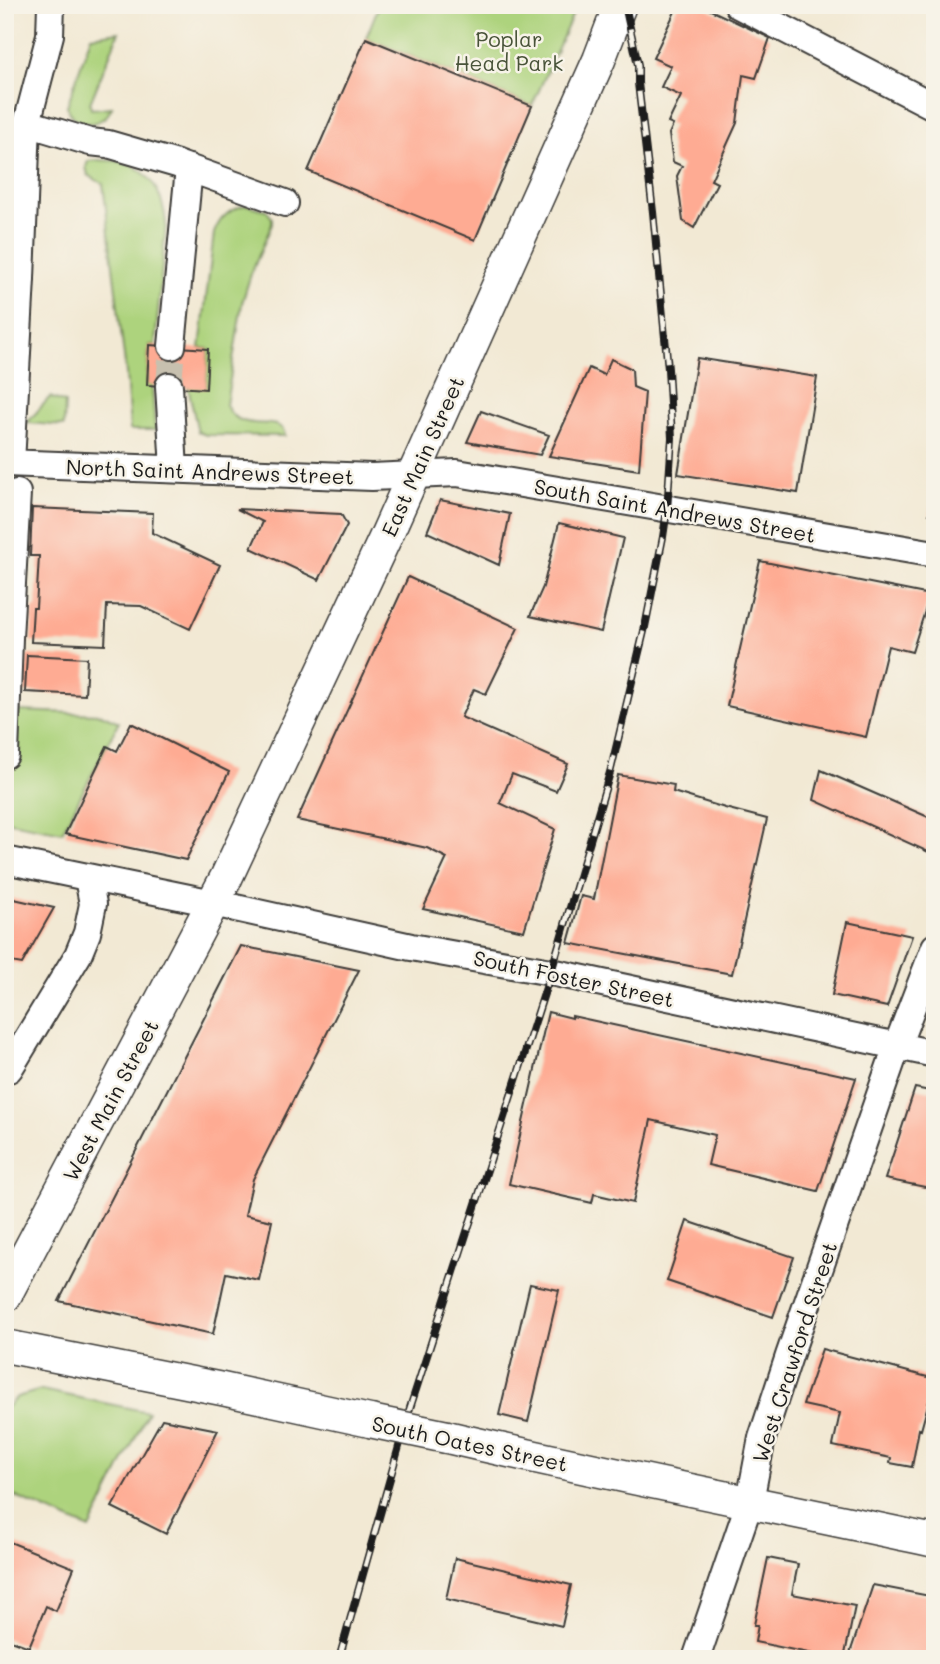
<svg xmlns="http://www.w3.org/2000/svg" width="940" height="1664" font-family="Mali,sans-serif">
	<rect width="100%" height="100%" fill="#f7f3e8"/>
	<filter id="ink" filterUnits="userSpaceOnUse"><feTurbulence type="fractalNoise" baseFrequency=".0143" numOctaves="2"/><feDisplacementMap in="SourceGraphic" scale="14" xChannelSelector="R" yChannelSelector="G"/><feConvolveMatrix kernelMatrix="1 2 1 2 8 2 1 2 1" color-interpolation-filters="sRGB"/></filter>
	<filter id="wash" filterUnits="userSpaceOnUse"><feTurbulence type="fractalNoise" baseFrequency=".00686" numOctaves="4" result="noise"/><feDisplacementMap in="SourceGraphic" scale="28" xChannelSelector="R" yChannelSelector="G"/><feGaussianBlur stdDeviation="1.57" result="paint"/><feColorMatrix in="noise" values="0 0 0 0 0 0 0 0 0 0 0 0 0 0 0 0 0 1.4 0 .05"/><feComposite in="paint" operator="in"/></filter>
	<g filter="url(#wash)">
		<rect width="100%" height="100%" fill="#f2e9d4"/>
		<path fill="#add37d" stroke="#64784c" stroke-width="2" d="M 379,5 L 577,5 L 532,106 L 366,38 Z
			M 119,32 L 90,103 L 91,109 L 112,107 C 103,130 72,127 67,106 L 91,36 Z
			M 98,160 C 106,161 114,160 121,162 C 151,169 163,195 166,223 L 155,345 L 149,345 L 147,384 L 152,385 L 155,430 L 130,430 L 126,373 L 103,184 L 88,175 L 86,167 L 88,161 Z
			M 246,205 L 266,210 L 272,218 L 272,224 L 251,274 L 242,303 L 226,405 C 240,438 283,411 285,436 L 206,435 L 198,432 L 188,387 L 206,388 L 208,349 L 200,348 L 214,233 C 220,217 230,209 246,205 Z
			M 50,397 L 65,403 L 64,426 L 27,423 Z
			M 5,507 L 18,711 L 101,714 L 119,722 L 62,832 L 5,821 Z
			M 41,1390 L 148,1412 L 90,1529 L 5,1492 L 5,1409 L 17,1397 Z"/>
		<g id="blocks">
			<path fill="#feab93" d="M 5,5 L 8,5 L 7,27 L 5,27 Z
				M 678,5 L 700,5 L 770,38 L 756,78 L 743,75 L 737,123 L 711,180 L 717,183 L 694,228 L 683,221 L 677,176 L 682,166 L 673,162 L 669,134 L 673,125 L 668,123 L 681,96 L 661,87 L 671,66 L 653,58 Z
				M 366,38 L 532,106 L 475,240 L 308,171 Z
				M 5,163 L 13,163 L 11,219 L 5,219 Z
				M 149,345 L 208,349 L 206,389 L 147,385 Z
				M 697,358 L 817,377 L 798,493 L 678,474 Z
				M 611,359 L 632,369 L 633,387 L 645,392 L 639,470 L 549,456 L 589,368 L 604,375 Z
				M 481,411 L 549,435 L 540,455 L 467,442 Z
				M 934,498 L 935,498 L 935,515 L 929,514 Z
				M 440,500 L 510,514 L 499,565 L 427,532 Z
				M 32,508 L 153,513 L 152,533 L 220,565 L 190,629 L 141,606 L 107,605 L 105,645 L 31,642 L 33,608 L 36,608 L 39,556 L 30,556 Z
				M 237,509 L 341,514 L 347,525 L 319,580 L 251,548 L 263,522 Z
				M 559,523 L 623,538 L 601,632 L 530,616 L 543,587 Z
				M 760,561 L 930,595 L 912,652 L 888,646 L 866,737 L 727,706 Z
				M 408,577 L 518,628 L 486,694 L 474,689 L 461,717 L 568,764 L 556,791 L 512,774 L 500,803 L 555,829 L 524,931 L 423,909 L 447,858 L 427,848 L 297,820 Z
				M 27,655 L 87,658 L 85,695 L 25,692 Z
				M 131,723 L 229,772 L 186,860 L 65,834 L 107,746 L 117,751 Z
				M 821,770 L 935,820 L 935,855 L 814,800 Z
				M 618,775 L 674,785 L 673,792 L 725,808 L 767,819 L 732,974 L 568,943 L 581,896 L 594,899 Z
				M 5,897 L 54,908 L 22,964 L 5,961 Z
				M 847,922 L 912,936 L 887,1007 L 832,995 Z
				M 241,946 L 359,970 L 253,1179 L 245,1215 L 272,1221 L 259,1280 L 226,1273 L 213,1334 L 59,1301 Z
				M 548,1012 L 572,1018 L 572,1016 L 856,1078 L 818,1191 L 708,1165 L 715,1135 L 651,1120 L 633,1203 L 594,1194 L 592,1203 L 509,1184 Z
				M 915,1088 L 935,1092 L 935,1189 L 885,1179 Z
				M 687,1221 L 794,1257 L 773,1317 L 667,1281 Z
				M 530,1284 L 559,1290 L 528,1422 L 499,1415 Z
				M 822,1349 L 935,1379 L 921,1430 L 919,1429 L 912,1467 L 890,1463 L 891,1458 L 833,1446 L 840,1413 L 803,1405 Z
				M 162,1419 L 218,1430 L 166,1534 L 112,1507 Z
				M 5,1540 L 74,1568 L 56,1611 L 46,1606 L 29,1647 L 5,1638 Z
				M 455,1558 L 571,1585 L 562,1626 L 446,1599 Z
				M 768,1558 L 798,1564 L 792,1594 L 855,1606 L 844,1659 L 822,1659 L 823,1656 L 755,1642 L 758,1625 L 754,1625 Z
				M 873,1585 L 935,1597 L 935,1659 L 848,1659 Z"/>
		</g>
	</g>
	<g filter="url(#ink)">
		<use href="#blocks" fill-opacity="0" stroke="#3c3b38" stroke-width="2"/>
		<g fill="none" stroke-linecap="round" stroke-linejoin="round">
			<path stroke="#c7c0af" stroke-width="26" stroke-dasharray="26 13" stroke-linecap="butt" d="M 169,386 L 172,346"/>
			<g stroke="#3c3b38" stroke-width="30">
				<path id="minor" d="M 738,5 L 935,107
					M 27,123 L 90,142 L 108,144 L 177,164 L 285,203
					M 172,346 L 189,168
					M 169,386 L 174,469
					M 5,463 L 372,477 L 457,473 L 935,554
					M 11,463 L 21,279 L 27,123 L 50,35 L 51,5
					M 5,755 L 9,638 L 17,493
					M 5,860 L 213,903 L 411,947 L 551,972 L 935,1054
					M 5,1068 L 9,1069 L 78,955 L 87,933 L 93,904 L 88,878
					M 696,1659 L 750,1501 L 762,1438 L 789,1356 L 897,1046 L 935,947"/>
			</g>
			<g stroke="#3c3b38" stroke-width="35">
				<path id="major" d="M 5,1296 L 226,878 L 387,534 L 599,60 L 620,5
					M 5,1346 L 222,1389 L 370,1421
					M 447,1437 C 609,1475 772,1506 935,1541"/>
			</g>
			<use href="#minor" stroke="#fff" stroke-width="26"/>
			<use href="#major" stroke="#fff" stroke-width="32"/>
			<g stroke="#1c1c1c" stroke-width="8">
				<path id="rail" d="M 339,1659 L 409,1411 L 551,972 L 611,769 L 645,627 L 663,537 L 667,510 L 672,438 L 668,369 L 653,212 L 638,83 L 638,65 L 625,5"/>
			</g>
			<use href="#rail" stroke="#f7f3e8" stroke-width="5" stroke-dasharray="16" stroke-linecap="butt"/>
			<g stroke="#3c3b38" stroke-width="35" stroke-linecap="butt">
				<path id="major-bridge" d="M 370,1421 L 447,1437"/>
			</g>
			<use href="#major-bridge" stroke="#fff" stroke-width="32"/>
		</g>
	</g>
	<g text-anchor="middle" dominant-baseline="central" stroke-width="5" stroke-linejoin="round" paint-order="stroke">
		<g font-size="21" fill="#485339" stroke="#f7f3e8">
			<text x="509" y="38">Poplar<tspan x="509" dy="24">Head Park</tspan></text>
		</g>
		<g font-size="21" fill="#1c1c1c" stroke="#f7f3e8">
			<text transform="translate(422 456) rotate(-66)">East Main Street</text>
			<text transform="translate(210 471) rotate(2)">North Saint Andrews Street</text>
			<text transform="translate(675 510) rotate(10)">South Saint Andrews Street</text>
			<text transform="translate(574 978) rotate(12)">South Foster Street</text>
			<text transform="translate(110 1100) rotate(-62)">West Main Street</text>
			<text transform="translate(794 1352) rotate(-72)">West Crawford Street</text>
			<text transform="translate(470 1443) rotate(12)">South Oates Street</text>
		</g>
	</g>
	<rect width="940" height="1664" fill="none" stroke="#f7f3e8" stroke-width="28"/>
</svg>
